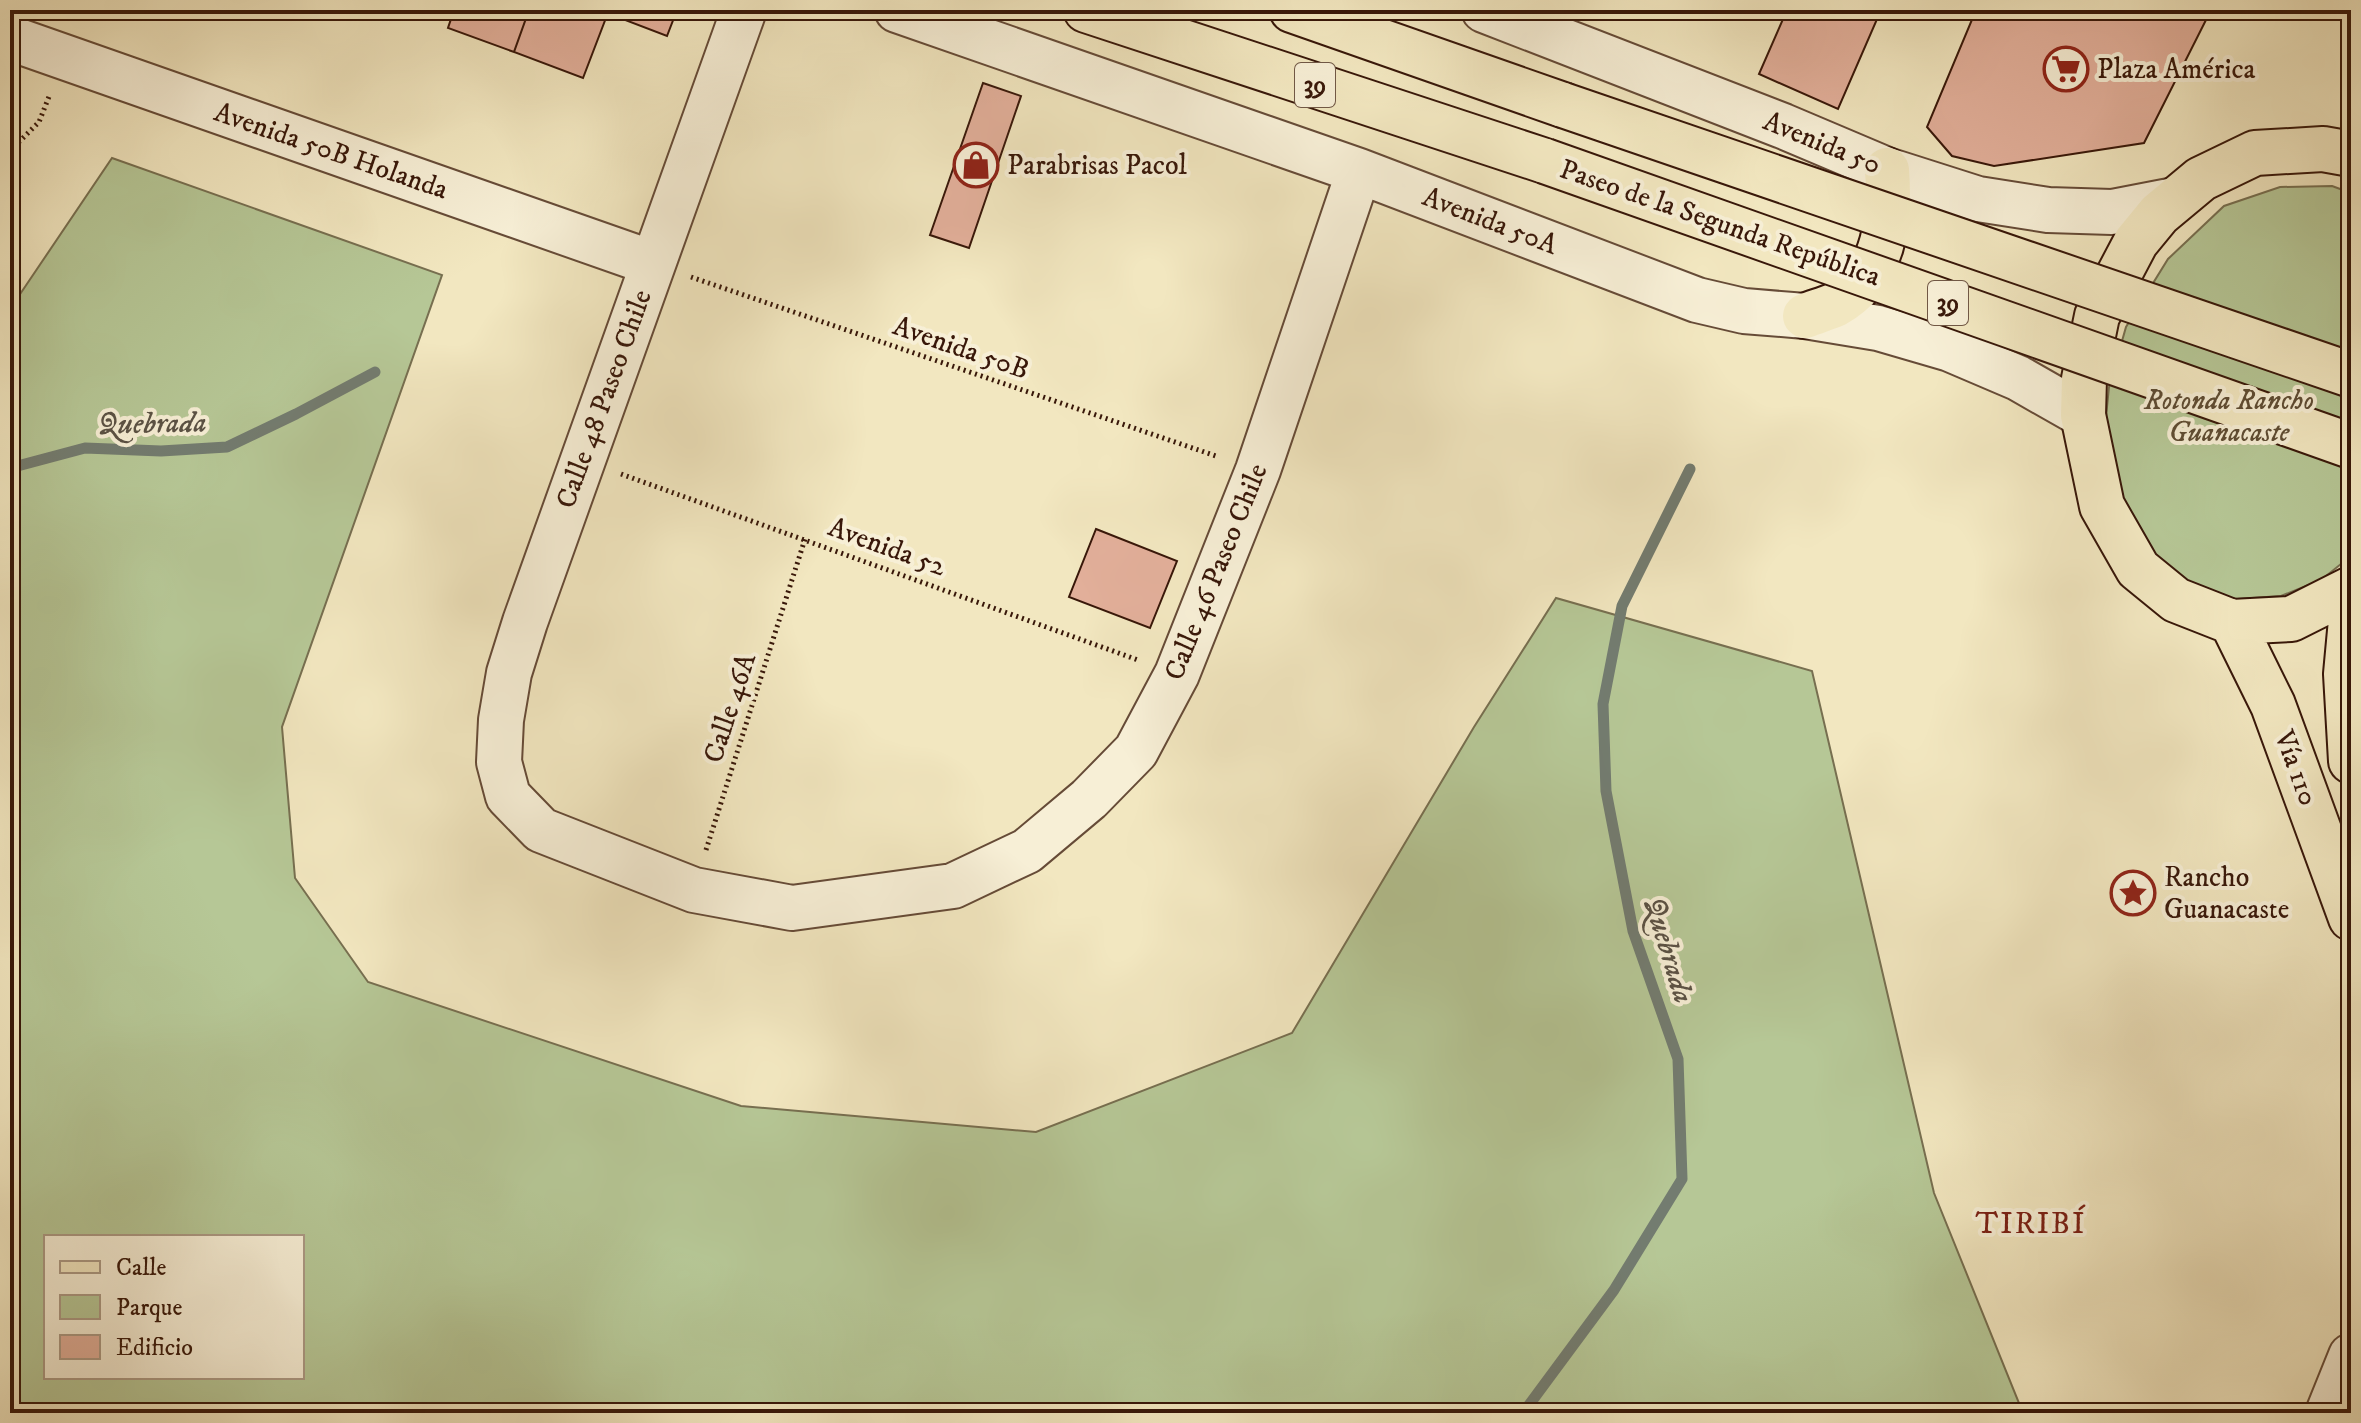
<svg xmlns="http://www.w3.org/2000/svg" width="2361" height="1423" font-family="'IM FELL DW Pica',serif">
	<rect width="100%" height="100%" fill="#f2e7c0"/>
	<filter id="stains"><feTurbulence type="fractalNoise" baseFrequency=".0025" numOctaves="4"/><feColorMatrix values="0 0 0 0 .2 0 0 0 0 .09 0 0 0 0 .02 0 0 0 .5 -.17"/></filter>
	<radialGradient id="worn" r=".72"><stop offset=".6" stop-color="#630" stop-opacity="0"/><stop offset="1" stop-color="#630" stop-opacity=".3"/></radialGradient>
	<path fill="#b6c796" stroke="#776f50" stroke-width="2" fill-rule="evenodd" d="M 112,158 L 442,275 L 282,727 L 295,878 L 368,982 L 741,1106 L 1036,1132 L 1292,1033 L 1474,727 L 1556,598 L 1812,671 L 1934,1193 L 2023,1413 L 10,1413 L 10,309 ZM 46,1237 L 302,1237 L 302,1377 L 46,1377 Z
		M 2332,186 L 2351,193 L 2351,556 L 2321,580 L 2281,596 L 2237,599 L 2206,593 L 2163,567 L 2128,530 L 2105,427 L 2109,387 L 2126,327 L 2168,259 L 2224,206 L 2280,187 Z"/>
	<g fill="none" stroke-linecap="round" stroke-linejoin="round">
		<path stroke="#737c70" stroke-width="11" d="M 10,468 L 85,448 L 161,451 L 227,447 L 296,414 L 375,372
			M 1523,1413 L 1614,1290 L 1682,1179 L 1678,1059 L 1633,931 L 1606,791 L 1603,704 L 1622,606 L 1690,469"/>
	</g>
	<path fill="#e2af9a" stroke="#381709" stroke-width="2" d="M 454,10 L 529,10 L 514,52 L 448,28 Z
		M 529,10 L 609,10 L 583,78 L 514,52 Z
		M 614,10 L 677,10 L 667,36 L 612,15 Z
		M 1787,10 L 1881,10 L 1838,109 L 1759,74 Z
		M 1976,10 L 2211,10 L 2144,143 L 1994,166 L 1952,156 L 1927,127 Z
		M 983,83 L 1021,96 L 969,248 L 930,235 Z
		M 1096,529 L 1177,561 L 1150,628 L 1069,597 Z"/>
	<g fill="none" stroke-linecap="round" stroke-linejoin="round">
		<g stroke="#664b37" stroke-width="48">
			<path id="minor" d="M 744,10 L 525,622 L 509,673 L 501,720 L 499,762 L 508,796 L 541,830 L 694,890 L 792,908 L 953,886 L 1027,851 L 1089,799 L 1136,751 L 1177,674 L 1258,470 L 1359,171
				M 897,10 L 1359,171 L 1697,300 L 1744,311 L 1805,316 L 1878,328 L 1950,349 L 2018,378 L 2083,415
				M 1484,10 L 1783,126 L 1887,170 L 1978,199 L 2048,210 L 2112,212 L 2174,200
				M 10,38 L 652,263
				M 2328,1413 L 2351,1356"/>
		</g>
		<g stroke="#381709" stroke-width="48">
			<path id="major" d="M 2351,154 L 2323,149 L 2255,153 L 2201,179 L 2159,214 L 2136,242 L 2097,316 L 2084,379 L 2083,415 L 2102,506 L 2138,569 L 2176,600 L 2232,622 L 2291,619 L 2351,589
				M 2351,620 L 2346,674 L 2351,761
				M 2232,622 L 2273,705 L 2351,918"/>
		</g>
		<g stroke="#381709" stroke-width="48">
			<path id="highway" d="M 1086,10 L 1545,161
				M 1292,10 L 1563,105
				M 1805,316 C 1815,312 1826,309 1835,305 C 1884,278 1891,220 1887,170"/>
		</g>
		<path stroke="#381709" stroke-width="5" stroke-dasharray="2 4" stroke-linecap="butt" d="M 10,151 L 39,122 L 50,94
			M 691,277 L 1219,457
			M 621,474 L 1138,660
			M 706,850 L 805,539"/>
		<use href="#minor" stroke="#f7efd6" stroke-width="44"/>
		<use href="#major" stroke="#f2e7c0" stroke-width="44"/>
		<use href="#highway" stroke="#f2e7c0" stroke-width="44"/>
		<g stroke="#381709" stroke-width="48" stroke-linecap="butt">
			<path id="highway-bridge" d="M 1563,105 L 2351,375
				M 1545,161 L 2351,446"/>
		</g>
		<use href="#highway-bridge" stroke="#f2e7c0" stroke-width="44"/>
	</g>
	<defs>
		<g id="supermarket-ring" transform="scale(2.3)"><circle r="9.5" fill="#f7efd6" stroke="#8f2418" stroke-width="1.5"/><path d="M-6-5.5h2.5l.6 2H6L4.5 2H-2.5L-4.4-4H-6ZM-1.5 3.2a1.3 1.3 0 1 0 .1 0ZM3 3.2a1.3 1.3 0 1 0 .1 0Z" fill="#8f2418"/></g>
		<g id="shop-ring" transform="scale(2.3)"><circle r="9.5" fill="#f7efd6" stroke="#8f2418" stroke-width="1.5"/><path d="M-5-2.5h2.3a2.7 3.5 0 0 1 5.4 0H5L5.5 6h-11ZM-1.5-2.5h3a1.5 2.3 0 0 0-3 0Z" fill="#8f2418"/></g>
		<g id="sight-ring" transform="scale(2.3)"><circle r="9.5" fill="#f7efd6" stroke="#8f2418" stroke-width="1.5"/><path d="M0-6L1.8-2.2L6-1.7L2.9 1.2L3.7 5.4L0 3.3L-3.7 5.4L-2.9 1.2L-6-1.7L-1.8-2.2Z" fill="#8f2418"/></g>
	</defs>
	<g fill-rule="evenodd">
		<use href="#supermarket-ring" x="2066" y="69"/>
		<use href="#shop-ring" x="976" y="165"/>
		<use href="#sight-ring" x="2133" y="893"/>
	</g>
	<g text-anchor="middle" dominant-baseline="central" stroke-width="8" stroke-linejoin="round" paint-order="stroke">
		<g fill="#f7efd6" stroke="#715846" stroke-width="2">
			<rect x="1295" y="63" width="40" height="44" rx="6"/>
			<rect x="1928" y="281" width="40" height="44" rx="6"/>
		</g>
		<g font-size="26" font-weight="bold" fill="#381709">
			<text x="1315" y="85">39</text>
			<text x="1948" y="303">39</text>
		</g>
		<g font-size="28" fill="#381709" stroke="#f7efd6" text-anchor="start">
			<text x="2097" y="69">Plaza América</text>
			<text x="1007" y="165">Parabrisas Pacol</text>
			<text x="2164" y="877">Rancho<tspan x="2164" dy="32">Guanacaste</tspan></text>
		</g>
		<g font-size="28" fill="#381709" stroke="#f7efd6">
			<text transform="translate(1822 143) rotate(22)">Avenida 50</text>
			<text transform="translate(331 151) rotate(19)">Avenida 50B Holanda</text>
			<text transform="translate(1490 221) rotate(21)">Avenida 50A</text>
			<text transform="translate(1720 223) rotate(19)">Paseo de la Segunda República</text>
			<text transform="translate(961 348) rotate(19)">Avenida 50B</text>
			<text transform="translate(604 399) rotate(-70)">Calle 48 Paseo Chile</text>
			<text transform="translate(887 547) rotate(20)">Avenida 52</text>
			<text transform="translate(1216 572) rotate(-68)">Calle 46 Paseo Chile</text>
			<text transform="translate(730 708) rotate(-72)">Calle 46A</text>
			<text transform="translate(2296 768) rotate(70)">Vía 110</text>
		</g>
		<g font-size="28" font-style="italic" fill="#5e4c33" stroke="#f7efd6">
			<text x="2229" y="400">Rotonda Rancho<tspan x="2229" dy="32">Guanacaste</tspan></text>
		</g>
		<g font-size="30" font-style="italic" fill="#5b5245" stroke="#f7efd6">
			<text transform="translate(152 424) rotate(-1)">Quebrada</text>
			<text transform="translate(1668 950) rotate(73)">Quebrada</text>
		</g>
		<g font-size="30" letter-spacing="2" fill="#7a1f14" stroke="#f7efd6">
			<text x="2031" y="1224">TIRIBÍ</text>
		</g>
	</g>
	<rect width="2361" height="1423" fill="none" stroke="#f2e7c0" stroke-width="40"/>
	<rect x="12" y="12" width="2337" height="1399" fill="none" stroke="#381709" stroke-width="4"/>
	<rect x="20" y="20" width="2321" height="1383" fill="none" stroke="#381709" stroke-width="2"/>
	<rect x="44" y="1235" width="260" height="144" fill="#f7efd6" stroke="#ab9984" stroke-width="2"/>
	<rect x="60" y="1261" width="40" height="12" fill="#f2e7c0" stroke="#ab9984" stroke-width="2"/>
	<text x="116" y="1275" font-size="24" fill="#381709">Calle</text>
	<rect x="60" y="1295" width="40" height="24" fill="#b6c796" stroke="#ab9984" stroke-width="2"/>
	<text x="116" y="1315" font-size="24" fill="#381709">Parque</text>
	<rect x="60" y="1335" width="40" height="24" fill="#e2af9a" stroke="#ab9984" stroke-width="2"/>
	<text x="116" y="1355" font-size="24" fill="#381709">Edificio</text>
	<rect width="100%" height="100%" filter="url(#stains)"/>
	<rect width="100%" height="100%" fill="url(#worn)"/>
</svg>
